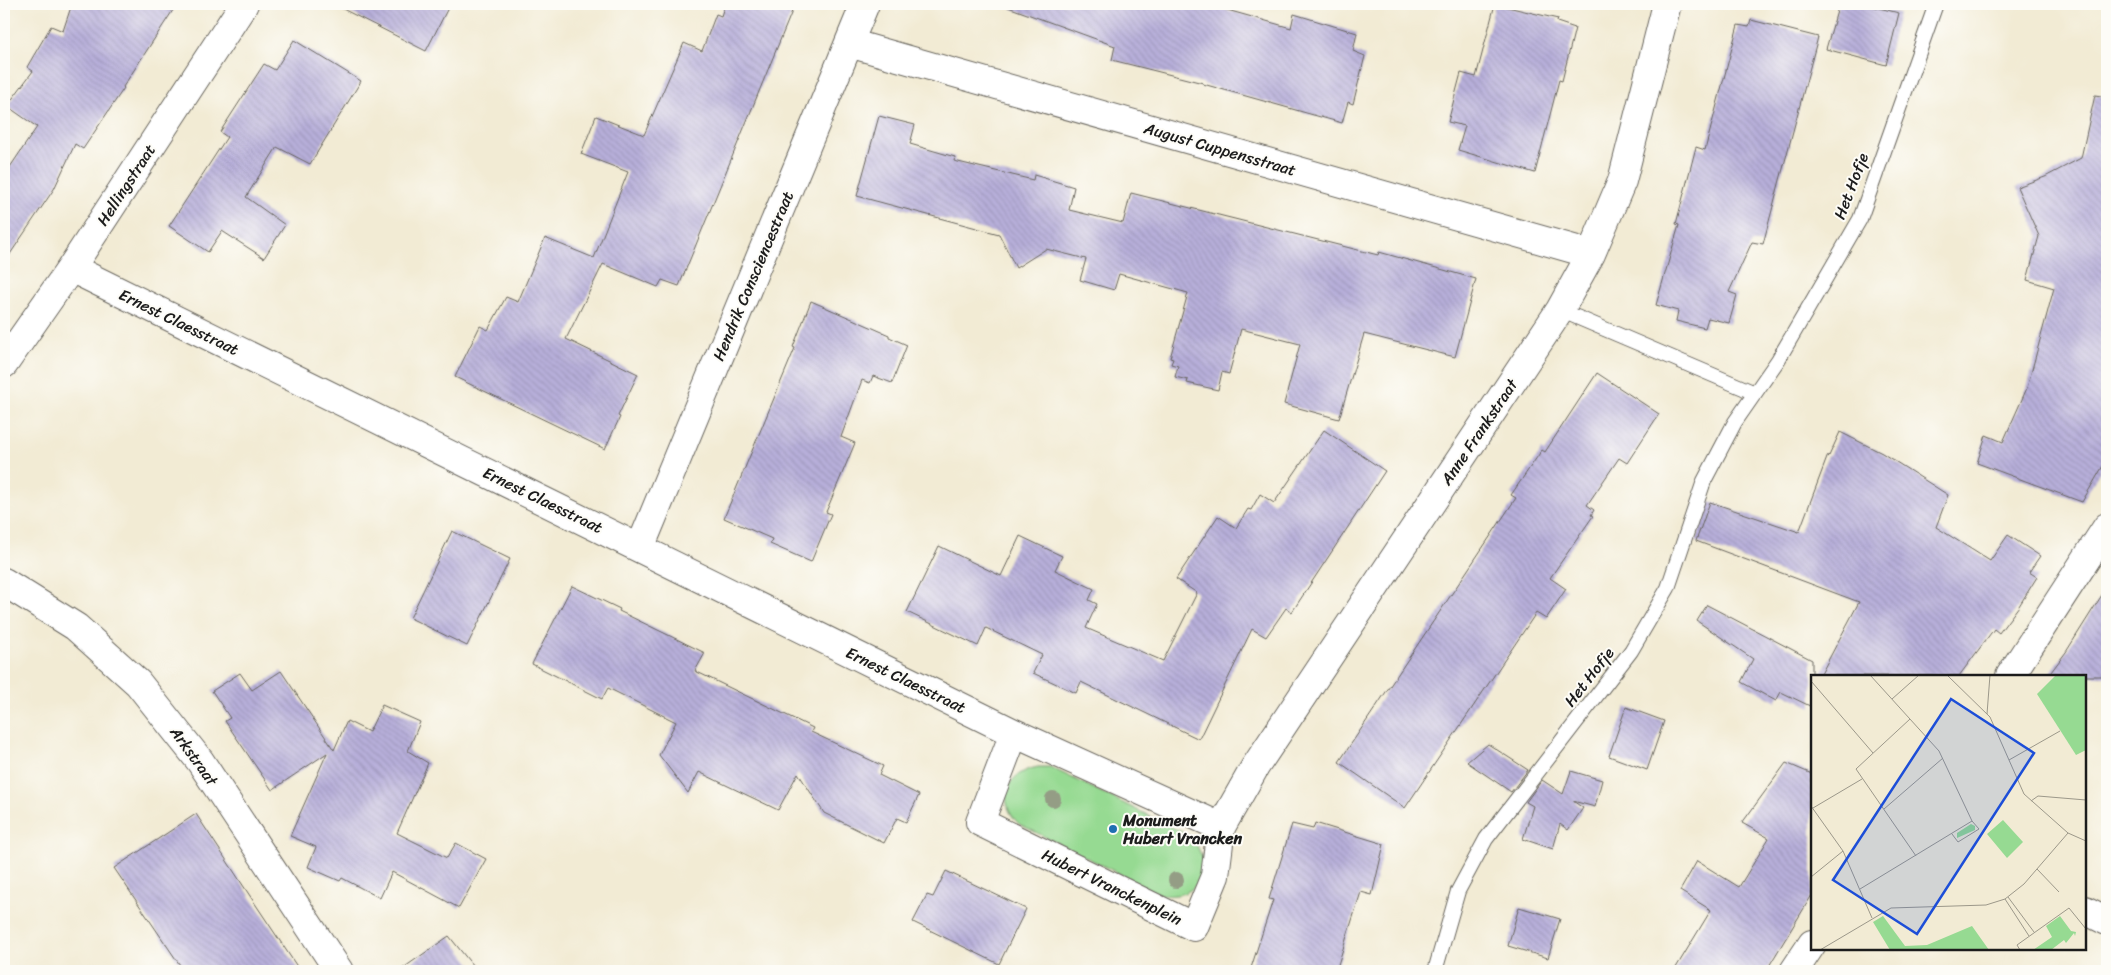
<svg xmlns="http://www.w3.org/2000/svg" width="2111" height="975" font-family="Sriracha,sans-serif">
	<defs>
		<pattern id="building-back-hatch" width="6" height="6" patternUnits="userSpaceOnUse" patternTransform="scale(1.25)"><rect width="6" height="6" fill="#b7afda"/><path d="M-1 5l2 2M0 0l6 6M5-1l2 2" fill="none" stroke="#9d96ba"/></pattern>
	</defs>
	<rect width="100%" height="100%" fill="#fdfcf7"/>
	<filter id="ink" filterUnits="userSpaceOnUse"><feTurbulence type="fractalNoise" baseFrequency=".02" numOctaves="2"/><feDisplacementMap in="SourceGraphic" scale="10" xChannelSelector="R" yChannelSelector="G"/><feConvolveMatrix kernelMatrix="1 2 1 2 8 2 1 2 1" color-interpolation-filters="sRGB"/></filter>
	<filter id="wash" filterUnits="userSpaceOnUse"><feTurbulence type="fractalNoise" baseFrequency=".0096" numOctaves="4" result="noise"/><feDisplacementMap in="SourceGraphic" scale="20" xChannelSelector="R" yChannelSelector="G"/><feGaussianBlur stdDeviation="1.12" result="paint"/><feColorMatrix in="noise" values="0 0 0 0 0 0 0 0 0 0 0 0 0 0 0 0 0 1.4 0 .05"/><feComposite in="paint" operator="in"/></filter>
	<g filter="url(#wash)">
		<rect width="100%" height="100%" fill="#f2ebd4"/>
		<path fill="#96da92" stroke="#597b57" d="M 1038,767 L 1050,767 L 1190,836 C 1215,865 1202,900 1162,895 L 1019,824 C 996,801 1005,773 1038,767 Z"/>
		<g id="blocks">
			<path fill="url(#building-back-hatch)" d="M 72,4 L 177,4 L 123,87 L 124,88 L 83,149 L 75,144 L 54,189 L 4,263 L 4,176 L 37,127 L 7,106 L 33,71 L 27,67 L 51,26 L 63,31 Z
				M 333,4 L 450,4 L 426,51 Z
				M 725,4 L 795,4 L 679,286 L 662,280 L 658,287 L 603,264 L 566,339 L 638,374 L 618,416 L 620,417 L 605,449 L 455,377 L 480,326 L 488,330 L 506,297 L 518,302 L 545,238 L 594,258 L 628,172 L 581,154 L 596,116 L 644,135 L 684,43 L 702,51 L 716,14 L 721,16 Z
				M 1009,4 L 1206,4 L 1291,28 L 1294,14 L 1357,33 L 1353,51 L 1365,56 L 1353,104 L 1348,102 L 1342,123 L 1203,84 L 1203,83 L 1112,60 L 1115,46 L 1008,7 Z
				M 1495,4 L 1558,19 L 1557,22 L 1575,28 L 1562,81 L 1559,80 L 1535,173 L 1458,150 L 1465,126 L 1448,122 L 1461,73 L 1476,77 Z
				M 1839,4 L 1863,4 L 1899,13 L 1886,65 L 1826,49 Z
				M 1751,20 L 1818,37 L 1763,244 L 1752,242 L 1729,292 L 1737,295 L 1729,323 L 1708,318 L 1705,328 L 1676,321 L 1678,311 L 1656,305 L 1679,225 L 1676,224 L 1696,147 L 1705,150 L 1738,25 L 1749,27 Z
				M 294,40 L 361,81 L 310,164 L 277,147 L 246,197 L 285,225 L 264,258 L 222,231 L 208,252 L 169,226 L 227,137 L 220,132 L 264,64 L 275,70 Z
				M 2095,95 L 2107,97 L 2107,459 L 2082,502 L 1977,463 L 1986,435 L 2003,442 L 2027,388 L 2054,288 L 2027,280 L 2039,236 L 2017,187 L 2045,177 L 2081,158 Z
				M 879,116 L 915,125 L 910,144 L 955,157 L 954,161 L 1033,180 L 1034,175 L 1074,187 L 1069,210 L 1123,223 L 1131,193 L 1378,255 L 1379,252 L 1476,279 L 1455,357 L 1364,334 L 1339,419 L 1284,404 L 1300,344 L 1241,329 L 1229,374 L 1222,372 L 1218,390 L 1187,383 L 1188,380 L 1175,377 L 1178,366 L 1171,364 L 1173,359 L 1170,358 L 1188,293 L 1119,274 L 1114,290 L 1080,280 L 1086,259 L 1046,249 L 1016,268 L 999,234 L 857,196 Z
				M 811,301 L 889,335 L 889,337 L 907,345 L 892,383 L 873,376 L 870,383 L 862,380 L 841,437 L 855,443 L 826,512 L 831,514 L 811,562 L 770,544 L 772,539 L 724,518 L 795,348 L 793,347 Z
				M 1597,373 L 1659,414 L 1627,463 L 1619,458 L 1587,505 L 1594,510 L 1591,515 L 1593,516 L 1550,578 L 1566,589 L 1546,619 L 1536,613 L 1405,808 L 1339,762 L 1516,498 L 1511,495 L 1542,450 L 1545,452 Z
				M 1324,430 L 1385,471 L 1292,612 L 1286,608 L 1266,637 L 1252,629 L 1199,739 L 1081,682 L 1076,693 L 1033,673 L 1042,655 L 986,628 L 978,646 L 907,612 L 939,546 L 1001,576 L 1020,536 L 1062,556 L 1055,570 L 1094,589 L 1089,600 L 1097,604 L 1086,628 L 1163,661 L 1197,593 L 1176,579 L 1218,516 L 1236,528 L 1248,509 L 1251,510 L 1260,494 L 1274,503 Z
				M 1840,432 L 1882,453 L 1948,495 L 1936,527 L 1990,561 L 2008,535 L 2040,556 L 2029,572 L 2037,577 L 2019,606 L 1999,633 L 1994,629 L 1959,676 L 1820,676 L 1859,602 L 1696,541 L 1710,502 L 1799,532 L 1828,455 L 1829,456 Z
				M 452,531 L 510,559 L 467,646 L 410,618 Z
				M 572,586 L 620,609 L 619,611 L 705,653 L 695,671 L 813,728 L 811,732 L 883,766 L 879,775 L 919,795 L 906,822 L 897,818 L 884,843 L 824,813 L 798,773 L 778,810 L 699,772 L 688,793 L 659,755 L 676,722 L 608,688 L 602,699 L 532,664 Z
				M 2107,587 L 2107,676 L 2048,676 L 2066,652 Z
				M 1707,605 L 1812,660 L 1812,707 L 1781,692 L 1776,701 L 1741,682 L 1753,659 L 1697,621 Z
				M 281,671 L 334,750 L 347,721 L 369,732 L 382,705 L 420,722 L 408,751 L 428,763 L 397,833 L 447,858 L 456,843 L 486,859 L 459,908 L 392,872 L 380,898 L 342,878 L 340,881 L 308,867 L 316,847 L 290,836 L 327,753 L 272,790 L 225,721 L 230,718 L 212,691 L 240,673 L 252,690 Z
				M 1626,707 L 1664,721 L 1647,770 L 1609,756 Z
				M 1488,744 L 1528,770 L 1511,792 L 1467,762 Z
				M 1786,763 L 1812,774 L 1812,895 L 1766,971 L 1674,971 L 1711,910 L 1680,891 L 1697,861 L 1739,887 L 1769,838 L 1742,823 Z
				M 1571,771 L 1602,780 L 1595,807 L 1573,801 L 1583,808 L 1568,830 L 1560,824 L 1553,849 L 1523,839 L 1533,806 L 1526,802 L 1542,780 L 1563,794 Z
				M 196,814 L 254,902 L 300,971 L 184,971 L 114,868 Z
				M 1315,823 L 1384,844 L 1372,895 L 1361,892 L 1336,971 L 1250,971 L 1273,900 L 1269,899 L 1292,824 L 1313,829 Z
				M 946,871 L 1026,909 L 999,964 L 913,922 L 927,895 L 933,897 Z
				M 1519,907 L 1560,919 L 1548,958 L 1508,946 Z
				M 449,936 L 477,971 L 399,971 Z"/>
		</g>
	</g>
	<g filter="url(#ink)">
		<use href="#blocks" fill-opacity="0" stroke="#67645c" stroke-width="1"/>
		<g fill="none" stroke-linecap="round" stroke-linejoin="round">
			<g stroke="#67645c" stroke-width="16">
				<path id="lane" d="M 1560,310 L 1755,393
					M 1435,971 L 1458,891 L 1486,839 L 1631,651 L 1668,588 L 1704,481 L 1735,422 L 1778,360 L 1860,219 L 1936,4"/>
			</g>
			<g stroke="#67645c" stroke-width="30">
				<path id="street" d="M 849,43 L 1591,254
					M 71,268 L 1014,733 L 1221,827 L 1215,876 L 1194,927 L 980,822 L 1014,733
					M 4,364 L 71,268 L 244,4
					M 640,548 L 865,4
					M 4,582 L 76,627 L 138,683 L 200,761 L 339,971
					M 2010,676 L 2107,527
					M 1221,827 L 1255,767 L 1560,310 L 1591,254 L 1622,181 L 1667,4
					M 2085,910 L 2107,921
					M 1794,971 L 1812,944"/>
			</g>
			<use href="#lane" stroke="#fff" stroke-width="14"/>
			<use href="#street" stroke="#fff" stroke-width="28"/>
		</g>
		<g fill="#949d85">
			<circle cx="1053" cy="799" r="8"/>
			<circle cx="1176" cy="880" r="8"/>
		</g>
	</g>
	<circle fill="#1f6fb2" stroke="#fdfcf7" stroke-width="2" cx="1113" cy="829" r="5"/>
	<g text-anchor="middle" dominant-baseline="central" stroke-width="4" stroke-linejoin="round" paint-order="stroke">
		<g font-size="16" fill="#1c1c1c" stroke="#fdfcf7">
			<text transform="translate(1220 149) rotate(16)">August Cuppensstraat</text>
			<text transform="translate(126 185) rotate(-57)">Hellingstraat</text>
			<text transform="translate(1851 186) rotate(-69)">Het Hofje</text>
			<text transform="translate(753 276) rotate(-67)">Hendrik Consciencestraat</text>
			<text transform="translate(179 322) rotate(26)">Ernest Claesstraat</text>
			<text transform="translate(1479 432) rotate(-56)">Anne Frankstraat</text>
			<text transform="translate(543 500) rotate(26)">Ernest Claesstraat</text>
			<text transform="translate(1589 677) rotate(-52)">Het Hofje</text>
			<text transform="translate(906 680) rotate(26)">Ernest Claesstraat</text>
			<text transform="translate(194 756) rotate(54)">Arkstraat</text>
			<text transform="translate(1112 887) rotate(26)">Hubert Vranckenplein</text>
		</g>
		<g font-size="16" font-weight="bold" fill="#1c1c1c" stroke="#fdfcf7" text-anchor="start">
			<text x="1123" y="820">Monument<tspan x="1123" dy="18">Hubert Vrancken</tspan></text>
		</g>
	</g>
	<g transform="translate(1811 675)">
		<rect width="275" height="275" fill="#f2ebd4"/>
		<path d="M 160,149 L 164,151 L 164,155 L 146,163 L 146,158 Z" fill="#96da92"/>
		<path d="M 245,0 L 275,0 L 275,75 L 265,80 L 226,19 Z" fill="#96da92"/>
		<path d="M 192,145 L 212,167 L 196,183 L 176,159 ZM 72,241 L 94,271 L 116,270 L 161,251 L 178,275 L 79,275 L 62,247 ZM 249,241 L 260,256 L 265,257 L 264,261 L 263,258 L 255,268 L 253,265 L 240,275 L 222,275 L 241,262 L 235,251 Z" fill="#96da92"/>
		<path fill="none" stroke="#9c988a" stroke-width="1" d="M 59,0 L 128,76 L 161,146M 136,0 L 179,42 L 213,119 L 257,158 L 275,166M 0,6 L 62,78M 81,24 L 108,0M 176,39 L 179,0M 99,44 L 45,94 L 105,181M 198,85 L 249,56M 220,126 L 227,121 L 275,125M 0,131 L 32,176 L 61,243M 2,133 L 51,104M 73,134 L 132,83M 226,194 L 248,217M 0,202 L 32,176M 49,214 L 161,146 L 168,154 L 147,167 L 141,159M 197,222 L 223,257M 194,224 L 218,261M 9,275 L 80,233 L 175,230 L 194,224 L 213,209 L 257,158M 209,275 L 206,270 L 258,233 L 275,254"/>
		<path fill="#1d4ed8" fill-opacity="0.15" stroke="#1d4ed8" stroke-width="2.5" d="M 140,24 L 223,78 L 106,259 L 22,205 Z"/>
		<rect width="275" height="275" fill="none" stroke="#1c1c1c" stroke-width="2.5"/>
	</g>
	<rect width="2111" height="975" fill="none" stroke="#fdfcf7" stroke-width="20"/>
</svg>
